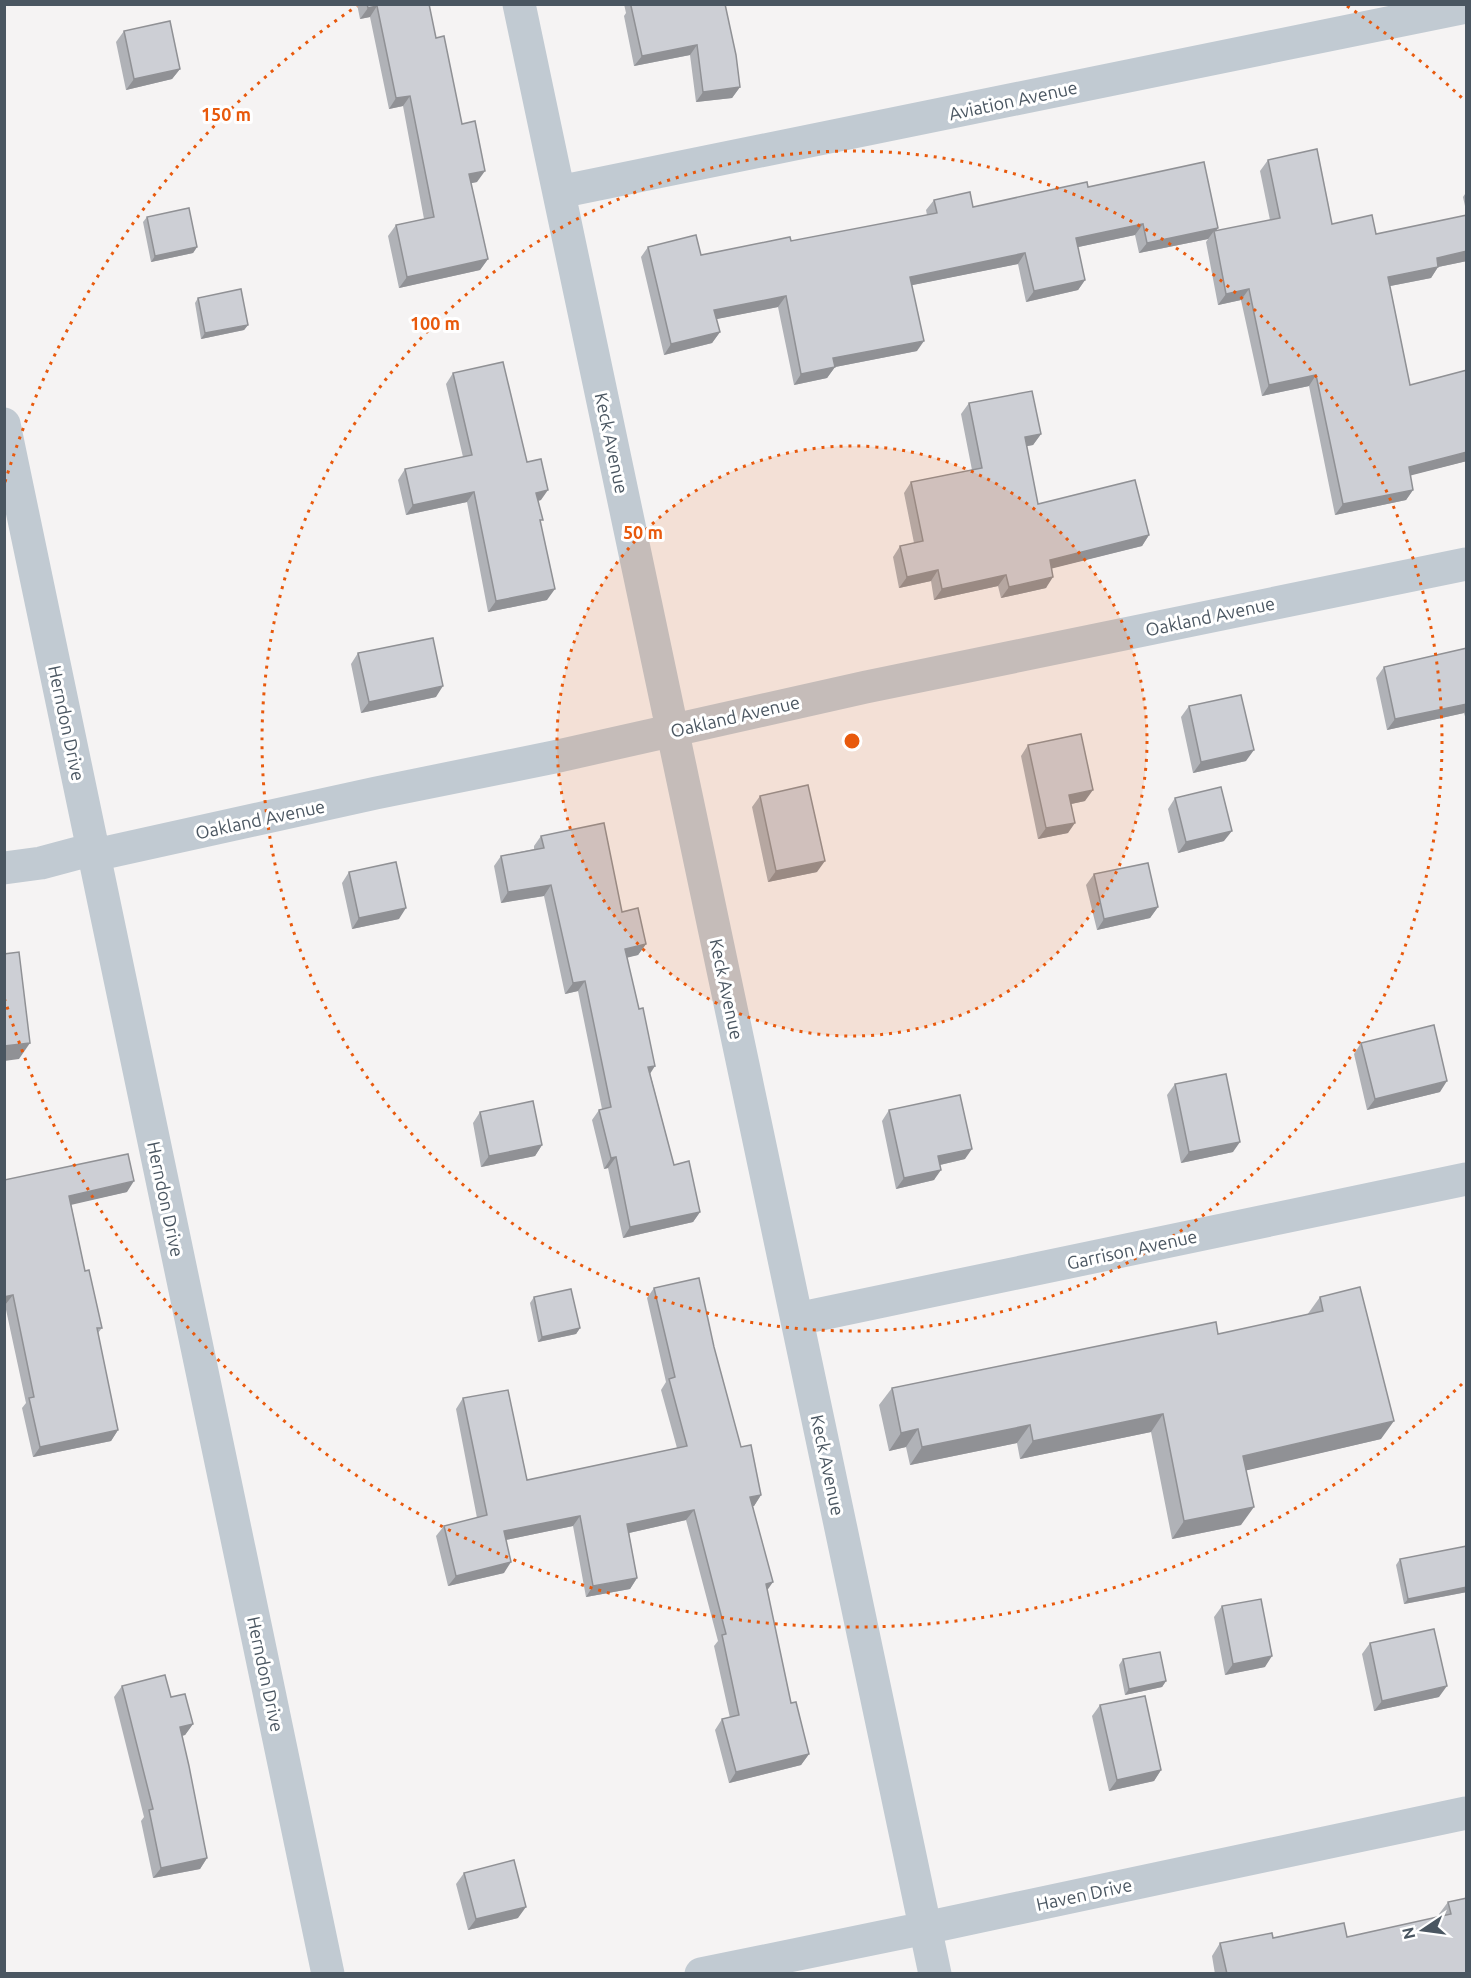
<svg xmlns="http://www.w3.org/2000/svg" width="1471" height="1978" font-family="Ubuntu,sans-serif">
	<rect width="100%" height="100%" fill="#f5f3f3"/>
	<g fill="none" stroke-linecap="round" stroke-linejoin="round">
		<path stroke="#c1cad2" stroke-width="33" d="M 519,4 L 935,1974
			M 559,192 L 1466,7
			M 4,424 L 328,1974
			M 4,868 L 41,863 L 82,852 L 95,855 L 376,793 L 554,757 L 866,687 L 1466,564
			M 797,1319 L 1466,1179
			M 701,1974 L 925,1928 L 1466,1813"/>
	</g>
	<path fill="#b0b2b7" d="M 357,4 L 429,4 L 436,38 L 462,124 L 477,182 L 471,183 L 488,259 L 480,270 L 399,288 L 388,236 L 396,225 L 424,219 L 403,106 L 389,109 L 370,17 L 360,19 Z
		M 624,4 L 725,4 L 740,87 L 732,98 L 696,102 L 690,55 L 634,66 L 624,16 L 626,13 Z
		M 124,31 L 180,69 L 172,79 L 126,90 L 116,42 Z
		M 1268,160 L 1332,224 L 1376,234 L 1467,215 L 1467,261 L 1438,267 L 1431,278 L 1390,286 L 1410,385 L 1467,370 L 1467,461 L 1410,475 L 1413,490 L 1406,500 L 1335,515 L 1309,386 L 1262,396 L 1241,300 L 1218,305 L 1206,242 L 1208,239 L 1139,253 L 1135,235 L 1078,247 L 1085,280 L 1078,290 L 1026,302 L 1018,264 L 912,285 L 917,351 L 835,367 L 827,378 L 794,385 L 778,307 L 716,319 L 720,332 L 712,343 L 664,355 L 641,257 L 648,247 L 701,255 L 791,241 L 927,215 L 926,210 L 934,200 L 973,207 L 1088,187 L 1218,228 L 1216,231 L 1270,220 L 1260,171 Z
		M 1467,191 L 1467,215 L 1463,197 Z
		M 147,217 L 197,247 L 193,253 L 151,262 L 143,222 Z
		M 198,298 L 248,325 L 244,330 L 201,339 L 195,303 Z
		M 453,373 L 527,462 L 541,500 L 538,501 L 541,522 L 547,600 L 488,612 L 467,502 L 406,515 L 398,480 L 405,469 L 463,457 L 446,384 Z
		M 969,403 L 1041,434 L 1033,445 L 1026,446 L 1038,504 L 1149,535 L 1142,546 L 1052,568 L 1046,588 L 1001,598 L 998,586 L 934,600 L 931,581 L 899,588 L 893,557 L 900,546 L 914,543 L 904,493 L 911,482 L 972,470 L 961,414 Z
		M 1467,648 L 1467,723 L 1464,713 L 1387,730 L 1376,678 L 1384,667 Z
		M 358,653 L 436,697 L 361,713 L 351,664 Z
		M 1189,706 L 1246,761 L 1193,773 L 1181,717 Z
		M 1028,745 L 1085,801 L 1071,804 L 1068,833 L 1038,839 L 1021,756 Z
		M 760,796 L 817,872 L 768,882 L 752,807 Z
		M 1175,798 L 1224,841 L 1178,853 L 1168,809 Z
		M 541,836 L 622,912 L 646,944 L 638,955 L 627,957 L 650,1073 L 674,1165 L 700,1212 L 693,1222 L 623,1238 L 608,1168 L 604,1169 L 592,1120 L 599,1110 L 602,1109 L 578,991 L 565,994 L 544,896 L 501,903 L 494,866 L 501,856 L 534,849 L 534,846 Z
		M 349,872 L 399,919 L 352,929 L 342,883 Z
		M 1094,874 L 1158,907 L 1150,918 L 1097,930 L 1086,885 Z
		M 1361,1043 L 1440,1092 L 1367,1110 L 1354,1054 Z
		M 1175,1084 L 1233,1152 L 1181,1163 L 1167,1095 Z
		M 889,1110 L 965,1159 L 940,1165 L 934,1180 L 896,1189 L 882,1121 Z
		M 480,1112 L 542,1145 L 535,1156 L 481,1167 L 473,1123 Z
		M 4,1180 L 127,1192 L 71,1204 L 85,1271 L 102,1328 L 98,1333 L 118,1430 L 111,1441 L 33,1457 L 22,1408 L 26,1403 L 5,1305 L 4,1306 Z
		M 654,1288 L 714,1347 L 741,1447 L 761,1495 L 754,1506 L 753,1506 L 767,1590 L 791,1703 L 809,1754 L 801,1765 L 729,1783 L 715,1730 L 722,1719 L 730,1718 L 714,1646 L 718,1641 L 686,1520 L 629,1533 L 637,1578 L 630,1589 L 586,1597 L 573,1526 L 506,1540 L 504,1573 L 448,1586 L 436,1536 L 444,1526 L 477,1518 L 456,1409 L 463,1398 L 527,1480 L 677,1448 L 661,1390 L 666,1382 L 647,1298 Z
		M 534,1297 L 580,1328 L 576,1334 L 538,1342 L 530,1303 Z
		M 1320,1297 L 1381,1439 L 1246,1470 L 1241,1525 L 1172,1539 L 1151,1432 L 1020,1459 L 1017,1443 L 910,1465 L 906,1447 L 889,1451 L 879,1405 L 892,1388 L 1218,1334 L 1307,1315 Z
		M 1467,1546 L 1467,1592 L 1404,1604 L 1396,1565 L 1400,1559 Z
		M 1222,1606 L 1265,1667 L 1225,1675 L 1214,1617 Z
		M 1370,1643 L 1439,1697 L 1374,1711 L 1362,1654 Z
		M 1123,1659 L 1166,1681 L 1162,1687 L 1125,1695 L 1119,1665 Z
		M 122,1686 L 171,1697 L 193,1724 L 185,1735 L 182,1736 L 207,1858 L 200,1869 L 153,1878 L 141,1821 L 144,1817 L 114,1697 Z
		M 1100,1705 L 1161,1770 L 1154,1781 L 1109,1791 L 1092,1716 Z
		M 464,1873 L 518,1918 L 468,1930 L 456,1884 Z
		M 1448,1902 L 1467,1974 L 1215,1974 L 1212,1956 L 1220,1943 L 1273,1938 L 1347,1937 L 1440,1917 L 1439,1914 Z"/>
	<path fill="#909195" d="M 377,6 L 370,17 L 360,19 L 368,8 Z
		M 697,45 L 690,55 L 634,66 L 642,56 Z
		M 180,69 L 172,79 L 126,90 L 134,79 Z
		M 740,87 L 732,98 L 696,102 L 703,92 Z
		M 410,96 L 403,106 L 389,109 L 396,98 Z
		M 485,171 L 477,182 L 462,185 L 469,174 Z
		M 1143,224 L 1135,235 L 1069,249 L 1076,238 Z
		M 1218,228 L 1214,233 L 1214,231 L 1208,239 L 1139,253 L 1147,243 Z
		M 197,247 L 193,253 L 151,262 L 155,256 Z
		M 1467,251 L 1467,261 L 1438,267 L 1431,278 L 1380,288 L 1388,277 L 1437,258 Z
		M 1025,253 L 1018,264 L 903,287 L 910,277 Z
		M 488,259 L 480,270 L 399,288 L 407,277 Z
		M 1085,280 L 1078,290 L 1026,302 L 1034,291 Z
		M 1249,289 L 1241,300 L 1218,305 L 1226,294 Z
		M 786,296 L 778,307 L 707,321 L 714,310 Z
		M 248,325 L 244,330 L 201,339 L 205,333 Z
		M 720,332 L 712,343 L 664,355 L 671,344 Z
		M 924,341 L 917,351 L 825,369 L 833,358 Z
		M 835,367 L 827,378 L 794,385 L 801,374 Z
		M 1316,375 L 1309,386 L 1262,396 L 1269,385 Z
		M 1041,434 L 1033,445 L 1017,448 L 1025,437 Z
		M 1467,452 L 1467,461 L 1401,478 L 1409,467 Z
		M 548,490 L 541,500 L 528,503 L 536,493 Z
		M 1413,490 L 1406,500 L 1335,515 L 1343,504 Z
		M 474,492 L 467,502 L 406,515 L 413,505 Z
		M 1149,535 L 1142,546 L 1042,571 L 1050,560 Z
		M 938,570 L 931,581 L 899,588 L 907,577 Z
		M 1006,575 L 998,586 L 934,600 L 942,589 Z
		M 1053,577 L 1046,588 L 1001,598 L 1009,587 Z
		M 555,589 L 547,600 L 488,612 L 496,601 Z
		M 443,686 L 436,697 L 361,713 L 369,702 Z
		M 1467,704 L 1467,710 L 1464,713 L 1387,730 L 1395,719 Z
		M 1254,750 L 1246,761 L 1193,773 L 1201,762 Z
		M 1093,790 L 1085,801 L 1062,806 L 1069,795 Z
		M 1075,823 L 1068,833 L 1038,839 L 1046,828 Z
		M 1232,831 L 1224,841 L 1178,853 L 1186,842 Z
		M 825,861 L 817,872 L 768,882 L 776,871 Z
		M 551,885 L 544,896 L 501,903 L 508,892 Z
		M 1158,907 L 1150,918 L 1097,930 L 1104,919 Z
		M 406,908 L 399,919 L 352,929 L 359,918 Z
		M 646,944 L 638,955 L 618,960 L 625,949 Z
		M 585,981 L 578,991 L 565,994 L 573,983 Z
		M 30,1043 L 19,1059 L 4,1061 L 4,1046 Z
		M 655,1066 L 648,1077 L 648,1067 Z
		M 1447,1081 L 1440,1092 L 1367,1110 L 1375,1099 Z
		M 1240,1142 L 1233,1152 L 1181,1163 L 1189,1152 Z
		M 542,1145 L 535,1156 L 481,1167 L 489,1156 Z
		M 972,1149 L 965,1159 L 931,1167 L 938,1156 Z
		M 616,1157 L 608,1168 L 604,1169 L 611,1158 Z
		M 941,1170 L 934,1180 L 896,1189 L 904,1178 Z
		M 134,1181 L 127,1192 L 62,1207 L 69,1196 Z
		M 700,1212 L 693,1222 L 623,1238 L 630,1227 Z
		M 13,1295 L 5,1305 L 4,1306 L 4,1297 Z
		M 580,1328 L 576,1334 L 538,1342 L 542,1337 Z
		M 1163,1414 L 1151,1432 L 1020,1459 L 1033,1441 Z
		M 1394,1421 L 1381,1439 L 1231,1474 L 1243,1456 Z
		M 1030,1425 L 1017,1443 L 910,1465 L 922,1447 Z
		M 918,1429 L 906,1447 L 889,1451 L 901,1433 Z
		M 118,1430 L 111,1441 L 33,1457 L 40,1447 Z
		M 761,1495 L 754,1506 L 743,1508 L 750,1497 Z
		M 1254,1507 L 1241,1525 L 1172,1539 L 1184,1521 Z
		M 694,1510 L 686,1520 L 620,1535 L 627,1524 Z
		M 580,1516 L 573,1526 L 496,1542 L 504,1531 Z
		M 511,1562 L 504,1573 L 448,1586 L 456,1576 Z
		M 637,1578 L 630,1589 L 586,1597 L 593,1586 Z
		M 773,1582 L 766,1592 L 766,1584 Z
		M 1467,1587 L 1467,1592 L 1404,1604 L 1408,1599 Z
		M 1272,1656 L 1265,1667 L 1225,1675 L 1233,1664 Z
		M 1166,1681 L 1162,1687 L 1125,1695 L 1129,1689 Z
		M 1447,1686 L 1439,1697 L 1374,1711 L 1382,1701 Z
		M 193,1724 L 185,1735 L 172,1738 L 180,1727 Z
		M 809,1754 L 801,1765 L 729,1783 L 736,1772 Z
		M 1161,1770 L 1154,1781 L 1109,1791 L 1117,1780 Z
		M 207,1858 L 200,1869 L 153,1878 L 161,1868 Z
		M 526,1907 L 518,1918 L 468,1930 L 476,1919 Z"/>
	<path fill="#cdcfd5" stroke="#909195" stroke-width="1.5" d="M 367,4 L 429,4 L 436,38 L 444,36 L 462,124 L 475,121 L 485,171 L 469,174 L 488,259 L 407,277 L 396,225 L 434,217 L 410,96 L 396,98 L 377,6 L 368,8 Z
		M 634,4 L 725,4 L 736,55 L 740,87 L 703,92 L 697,45 L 642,56 L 631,6 Z
		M 170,21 L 180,69 L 134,79 L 124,31 Z
		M 1317,149 L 1332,224 L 1372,215 L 1376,234 L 1467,215 L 1467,251 L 1437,258 L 1438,267 L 1388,277 L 1410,385 L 1467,370 L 1467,452 L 1409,467 L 1413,490 L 1343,504 L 1316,375 L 1269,385 L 1249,289 L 1226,294 L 1214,231 L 1280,218 L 1268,160 Z
		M 1204,162 L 1218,228 L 1147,243 L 1143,224 L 1076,238 L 1085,280 L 1034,291 L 1025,253 L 910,277 L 924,341 L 833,358 L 835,367 L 801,374 L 786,296 L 714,310 L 720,332 L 671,344 L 648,247 L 696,235 L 701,255 L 790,237 L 791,241 L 937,213 L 934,200 L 970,192 L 973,207 L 1087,182 L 1088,187 Z
		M 189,208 L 197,247 L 155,256 L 147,217 Z
		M 241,289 L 248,325 L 205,333 L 198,298 Z
		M 503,362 L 527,462 L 541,459 L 548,490 L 536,493 L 543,520 L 540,520 L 555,589 L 496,601 L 474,492 L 413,505 L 405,469 L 472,455 L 453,373 Z
		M 1032,391 L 1041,434 L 1025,437 L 1038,504 L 1135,480 L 1149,535 L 1050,560 L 1053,577 L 1009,587 L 1006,575 L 942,589 L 938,570 L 907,577 L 900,546 L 923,541 L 911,482 L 982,468 L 969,403 Z
		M 433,638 L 443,686 L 369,702 L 358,653 Z
		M 1467,648 L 1467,704 L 1395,719 L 1384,667 Z
		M 1241,695 L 1254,750 L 1201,762 L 1189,706 Z
		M 1081,734 L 1093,790 L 1069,795 L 1075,823 L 1046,828 L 1028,745 Z
		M 808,785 L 825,861 L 776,871 L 760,796 Z
		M 1221,787 L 1232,831 L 1186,842 L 1175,798 Z
		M 604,823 L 622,912 L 638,908 L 646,944 L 625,949 L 639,1009 L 643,1008 L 655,1066 L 648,1067 L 674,1165 L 689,1161 L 700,1212 L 630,1227 L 616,1157 L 611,1158 L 599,1110 L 611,1107 L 585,981 L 573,983 L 551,885 L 508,892 L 501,856 L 544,848 L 541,836 Z
		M 396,862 L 406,908 L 359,918 L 349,872 Z
		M 1148,863 L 1158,907 L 1104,919 L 1094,874 Z
		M 19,952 L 30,1043 L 4,1046 L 4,954 Z
		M 1434,1025 L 1447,1081 L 1375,1099 L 1361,1043 Z
		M 1226,1074 L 1240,1142 L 1189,1152 L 1175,1084 Z
		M 960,1095 L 972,1149 L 938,1156 L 941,1170 L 904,1178 L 889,1110 Z
		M 533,1101 L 542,1145 L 489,1156 L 480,1112 Z
		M 128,1154 L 134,1181 L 69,1196 L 85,1271 L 89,1270 L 102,1328 L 97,1328 L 118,1430 L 40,1447 L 29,1398 L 34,1397 L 13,1295 L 4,1297 L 4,1180 Z
		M 699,1278 L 714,1347 L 741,1447 L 751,1445 L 761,1495 L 750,1497 L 773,1582 L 766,1584 L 791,1703 L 796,1702 L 809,1754 L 736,1772 L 722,1719 L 739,1715 L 722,1635 L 726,1634 L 694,1510 L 627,1524 L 637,1578 L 593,1586 L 580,1516 L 504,1531 L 511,1562 L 456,1576 L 444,1526 L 487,1515 L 463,1398 L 508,1390 L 527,1480 L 687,1446 L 669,1379 L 675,1377 L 654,1288 Z
		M 1360,1287 L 1394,1421 L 1243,1456 L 1254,1507 L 1184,1521 L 1163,1414 L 1033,1441 L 1030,1425 L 922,1447 L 918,1429 L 901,1433 L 892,1388 L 1216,1322 L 1218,1334 L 1323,1311 L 1320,1297 Z
		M 571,1289 L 580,1328 L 542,1337 L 534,1297 Z
		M 1467,1546 L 1467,1587 L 1408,1599 L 1400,1559 Z
		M 1261,1599 L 1272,1656 L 1233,1664 L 1222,1606 Z
		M 1434,1629 L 1447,1686 L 1382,1701 L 1370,1643 Z
		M 1160,1652 L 1166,1681 L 1129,1689 L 1123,1659 Z
		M 165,1675 L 171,1697 L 185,1694 L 193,1724 L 180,1727 L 189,1766 L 207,1858 L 161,1868 L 149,1810 L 153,1809 L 122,1686 Z
		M 1145,1696 L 1161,1770 L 1117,1780 L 1100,1705 Z
		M 514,1860 L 526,1907 L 476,1919 L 464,1873 Z
		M 1467,1898 L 1467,1974 L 1227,1974 L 1220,1943 L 1272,1933 L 1273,1938 L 1344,1923 L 1347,1937 L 1451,1914 L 1448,1902 Z"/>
	<circle cx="852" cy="741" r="295" fill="#e8590c" fill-opacity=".12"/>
	<g fill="none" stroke="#e8590c" stroke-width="3" stroke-dasharray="3 6">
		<circle cx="852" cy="741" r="295"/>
		<circle cx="852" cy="741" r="590"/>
		<path d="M1462 1384A886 886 0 0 1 5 1000M5 482A886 886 0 0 1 357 6M1347 6A886 886 0 0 1 1462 98"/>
	</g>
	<g text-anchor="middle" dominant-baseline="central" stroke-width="6" stroke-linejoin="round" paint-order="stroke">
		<g font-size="18" fill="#4a5661" stroke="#fff">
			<text transform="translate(1013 100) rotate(-12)">Aviation Avenue</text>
			<text transform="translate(612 443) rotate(78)">Keck Avenue</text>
			<text transform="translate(1210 616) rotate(-12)">Oakland Avenue</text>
			<text transform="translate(735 716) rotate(-13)">Oakland Avenue</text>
			<text transform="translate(67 723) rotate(78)">Herndon Drive</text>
			<text transform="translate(260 819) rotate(-12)">Oakland Avenue</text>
			<text transform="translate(727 989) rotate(78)">Keck Avenue</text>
			<text transform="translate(166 1199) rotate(78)">Herndon Drive</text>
			<text transform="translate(1132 1249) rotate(-12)">Garrison Avenue</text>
			<text transform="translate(828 1465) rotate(78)">Keck Avenue</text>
			<text transform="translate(266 1674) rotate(78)">Herndon Drive</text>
			<text transform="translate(1084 1894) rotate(-12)">Haven Drive</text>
		</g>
	</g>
	<circle cx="852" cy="741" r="9" fill="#e8590c" stroke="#fff" stroke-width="3"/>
	<g font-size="18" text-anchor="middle" font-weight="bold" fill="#e8590c" stroke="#fff" stroke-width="6" stroke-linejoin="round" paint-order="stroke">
		<text x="226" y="121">150 m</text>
		<text x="435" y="330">100 m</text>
		<text x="643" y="539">50 m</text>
	</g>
	<rect width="1471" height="1978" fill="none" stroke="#4a5661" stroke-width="12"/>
	<g transform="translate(1423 1930) rotate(257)" stroke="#ffffff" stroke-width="4.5" paint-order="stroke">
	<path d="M0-4.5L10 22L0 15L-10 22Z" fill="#4a5661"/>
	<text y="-9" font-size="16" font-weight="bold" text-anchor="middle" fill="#4a5661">N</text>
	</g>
</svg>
